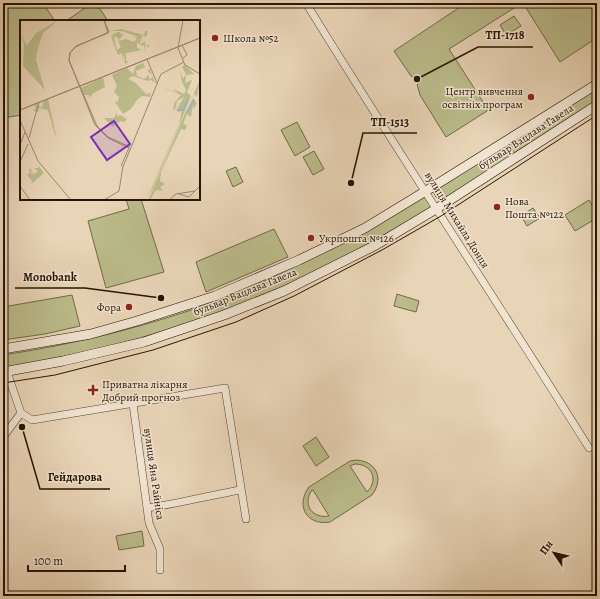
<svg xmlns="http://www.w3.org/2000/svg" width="600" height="599" font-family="Alegreya,serif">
	<rect width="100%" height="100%" fill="#e8d4b6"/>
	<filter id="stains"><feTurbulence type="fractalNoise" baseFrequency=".005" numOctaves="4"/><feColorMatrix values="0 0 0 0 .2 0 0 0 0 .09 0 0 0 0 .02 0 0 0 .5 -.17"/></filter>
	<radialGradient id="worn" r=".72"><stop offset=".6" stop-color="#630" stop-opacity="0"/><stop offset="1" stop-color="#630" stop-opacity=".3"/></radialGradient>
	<path fill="#bbbb8a" stroke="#716846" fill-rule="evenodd" d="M 3,3 L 45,3 L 44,5 L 55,21 L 21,21 L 21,115 L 3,118 Z
		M 92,3 L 96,3 L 108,21 L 66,21 Z
		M 466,3 L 522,3 L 449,49 L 487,108 L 487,111 L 446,137 L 420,95 L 417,84 L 421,81 L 417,75 L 413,77 L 411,76 L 394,51 Z
		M 523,3 L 588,3 L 597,17 L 597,33 L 593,35 L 595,39 L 560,62 Z
		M 514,16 L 521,26 L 506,35 L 500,25 Z
		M 597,86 L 597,101 L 443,199 L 438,200 L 433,192 L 437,188 Z
		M 297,122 L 310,147 L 295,156 L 281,130 Z
		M 314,151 L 324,169 L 313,175 L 303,157 Z
		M 236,167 L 243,182 L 233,187 L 226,171 Z
		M 424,196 L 431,205 L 430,208 C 365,247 297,284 225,311 C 212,316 198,320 185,324 C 126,344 65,357 3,368 L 3,355 C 76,344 150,326 219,300 C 291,273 357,233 424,196 Z
		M 126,199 L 141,199 L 164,272 L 106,288 L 88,221 L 129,209 Z
		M 589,200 L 597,213 L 597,218 L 575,231 L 565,215 Z
		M 533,208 L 540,218 L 527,226 L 521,216 Z
		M 274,229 L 288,257 L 206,292 L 196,262 Z
		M 397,294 L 419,301 L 416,312 L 394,306 Z
		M 72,295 L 80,326 L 45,334 L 3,340 L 3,307 Z
		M 316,437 L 329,457 L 316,466 L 303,446 Z
		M 357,460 C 377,462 384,479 372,495 L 330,522 C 307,526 295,506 309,487 L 350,461 ZM 355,464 C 372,464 379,480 367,492 L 350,466 ZM 312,490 L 313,490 L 329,516 C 312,519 302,504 312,490 Z
		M 142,531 L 144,546 L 119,550 L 116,536 Z"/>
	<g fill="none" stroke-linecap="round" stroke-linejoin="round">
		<g stroke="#57442f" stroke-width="8">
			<path id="street" d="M 306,3 C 398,153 496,299 589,448
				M 133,404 L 147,508 L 149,523 L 160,549 L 160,570
				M 21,413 L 32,420 L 225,388 L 246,519
				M 3,437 L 21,413 L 7,372
				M 147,508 C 178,504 210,495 241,490"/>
		</g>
		<g stroke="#271402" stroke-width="10">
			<path id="secondary" d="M 3,349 L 91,334 L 137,321 L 215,296 L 299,260 L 365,228 L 434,186 L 597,84
				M 3,372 L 63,361 L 144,342 L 224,315 L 284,291 L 376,245 L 436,209 L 597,105"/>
		</g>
		<use href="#street" stroke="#f0e3d0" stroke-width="7"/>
		<use href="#secondary" stroke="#f0e3d0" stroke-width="9"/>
		<path stroke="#271402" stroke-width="1" d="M 3,383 L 55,375 L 153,350 L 236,322 L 294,296 L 382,250 L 441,216 L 597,115"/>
	</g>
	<g fill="#8f2418" stroke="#f0e3d0" stroke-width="1.5">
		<circle cx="215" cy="38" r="4"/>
		<circle cx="531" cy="97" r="4"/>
		<circle cx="497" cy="207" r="4"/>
		<circle cx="311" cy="238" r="4"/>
		<circle cx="129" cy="307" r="4"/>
		<path d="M91 384h4v4h4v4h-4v4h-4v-4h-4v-4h4z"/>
	</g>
	<g text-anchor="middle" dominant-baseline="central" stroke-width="3" stroke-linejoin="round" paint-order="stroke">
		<g font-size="11" fill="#271402" stroke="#f0e3d0" text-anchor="start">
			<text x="223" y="38">Школа №52</text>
			<text x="523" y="91" text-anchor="end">Центр вивчення<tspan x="523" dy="13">освітніх програм</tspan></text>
			<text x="505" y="201">Нова<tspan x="505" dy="13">Пошта №122</tspan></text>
			<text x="319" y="238">Укрпошта №126</text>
			<text x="121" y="307" text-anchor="end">Фора</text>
			<text x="102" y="384">Приватна лікарня<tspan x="102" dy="13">Добрий прогноз</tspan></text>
		</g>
		<g font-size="11" fill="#271402" stroke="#f0e3d0">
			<text transform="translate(526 137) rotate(-33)">бульвар Вацлава Гавела</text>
			<text transform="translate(457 220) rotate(58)">вулиця Михайла Донця</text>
			<text transform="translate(245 292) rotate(-22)">бульвар Вацлава Гавела</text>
			<text transform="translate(154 474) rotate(82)">вулиця Яна Райніса</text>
		</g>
	</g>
	<g transform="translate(20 20)">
		<rect width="180" height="180" fill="#e8d4b6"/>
		<path d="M 38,0 L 23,13 L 17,32 L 16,40 L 25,70 L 3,46 L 4,24 L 1,15 L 7,25 L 16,13 ZM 101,9 L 124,15 L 125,11 L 128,11 L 126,17 L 120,15 L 123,18 L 119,19 L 123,20 L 120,21 L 121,24 L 125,21 L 125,25 L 129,25 L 129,28 L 126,25 L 125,28 L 126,36 L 124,26 L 121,26 L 124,24 L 121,25 L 117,22 L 117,28 L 122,30 L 106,33 L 106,41 L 108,41 L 105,45 L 104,34 L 102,39 L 102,33 L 98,35 L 90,14 L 93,19 L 92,15 L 98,12 L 101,12 L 99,14 L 104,14 L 99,20 L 96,16 L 94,18 L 97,30 L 101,27 L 98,21 L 106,19 L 114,22 L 117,18 L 113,16 L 119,17 L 102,11 L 89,11 ZM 123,43 L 125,47 L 116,51 L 117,56 L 124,59 L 129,55 L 129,59 L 131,59 L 133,56 L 127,50 L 130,49 L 135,63 L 131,60 L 128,61 L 113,56 L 108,59 L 116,63 L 127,75 L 128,73 L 131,74 L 130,77 L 122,76 L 117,80 L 111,89 L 103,94 L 95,82 L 98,81 L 99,77 L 94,72 L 97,66 L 92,55 L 107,48 L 113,54 L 116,46 ZM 165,45 L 174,54 L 166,55 L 165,63 L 172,60 L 167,72 L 171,76 L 133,168 L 128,177 L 159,104 L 162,91 L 156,91 L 164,77 L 157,81 L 155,90 L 153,89 L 155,82 L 161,75 L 137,65 L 158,73 L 154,70 L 154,69 L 164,74 L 166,70 L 162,62 L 160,51 L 163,59 L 166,54 L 162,47 ZM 83,57 L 85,67 L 72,74 L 70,78 L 69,75 L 64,75 L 61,68 ZM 180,60 L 177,77 L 174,74 L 165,93 L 173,79 L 177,83 L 174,89 L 173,85 L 171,97 L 167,94 L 163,104 L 167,105 L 165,110 L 161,109 L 141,152 L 140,161 L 145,164 L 140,167 L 143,171 L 136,170 L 130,180 L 129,179 L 165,93 ZM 28,79 L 36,115 L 35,115 L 28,90 L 19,88 L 18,92 L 14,91 L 16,87 L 14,86 L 17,84 L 22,88 L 23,82 ZM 97,92 L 97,96 L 100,95 L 107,99 L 104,102 L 100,101 L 98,105 L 99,101 L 93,107 L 84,98 L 94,98 ZM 18,145 L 24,153 L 11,164 L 12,161 L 7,155 L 10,152 L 9,148 L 12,150 L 11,153 L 13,157 L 12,153 L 15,154 L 18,151 L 14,148 L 19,148 Z" fill="#bbbb8a"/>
		<path fill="none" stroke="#9cb5b9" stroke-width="2" d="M 158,91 L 164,89 L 168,78M 167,93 L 174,79"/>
		<path fill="none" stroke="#9b876e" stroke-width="1" d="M 84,0 L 89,12 L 55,27 L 50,33 L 49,41 L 77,106 L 88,117 L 110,127M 84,0 L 88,13 L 56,26 L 50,33 L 49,40 L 75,105 L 88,118 L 109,128 L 101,146M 163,0 L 158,28 L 165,45 L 180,54M 162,25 L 167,35 L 163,38M 127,39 L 137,63M 0,90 L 180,18M 0,90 L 180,18M 0,100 L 18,141 L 51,180M 9,118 L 19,82M 0,125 L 5,112M 0,142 L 8,124M 103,147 L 141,54 L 164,42M 0,166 L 10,180M 159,174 L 169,177 L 180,166M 84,180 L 99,171 L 103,146M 149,180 L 156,174 L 175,171"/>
		<path fill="#7b2cbf" fill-opacity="0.15" stroke="#7b2cbf" stroke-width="2" d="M 94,101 L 110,124 L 87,140 L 71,117 Z"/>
		<rect width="180" height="180" fill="none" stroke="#271402" stroke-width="2"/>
	</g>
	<path fill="none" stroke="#271402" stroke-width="1.5" d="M417 79L478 47H533M351 183L363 133H417M161 298L85 288H15M22 427L40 489H110"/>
	<g fill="#271402" stroke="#f0e3d0" stroke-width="1.5">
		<circle cx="417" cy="79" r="4"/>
		<circle cx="351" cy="183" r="4"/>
		<circle cx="161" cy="298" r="4"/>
		<circle cx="22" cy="427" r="4"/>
	</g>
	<g font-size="12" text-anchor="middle" font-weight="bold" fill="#271402" stroke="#f0e3d0" stroke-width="3" stroke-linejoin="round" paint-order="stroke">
		<text x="505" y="39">ТП-1718</text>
		<text x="390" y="126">ТП-1513</text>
		<text x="50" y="281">Monobank</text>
		<text x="75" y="481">Гейдарова</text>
	</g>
	<rect width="600" height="599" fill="none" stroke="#e8d4b6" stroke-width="16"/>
	<rect x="4" y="4" width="592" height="591" fill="none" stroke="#271402" stroke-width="2"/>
	<rect x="8" y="8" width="584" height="583" fill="none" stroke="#271402"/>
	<g transform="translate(554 553) rotate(305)" stroke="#f0e3d0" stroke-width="3" paint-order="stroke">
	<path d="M0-3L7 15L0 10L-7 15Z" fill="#271402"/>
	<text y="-6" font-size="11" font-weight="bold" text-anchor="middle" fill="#271402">Пн</text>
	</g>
	<path d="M28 565v6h97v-6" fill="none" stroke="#271402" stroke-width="2"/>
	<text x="34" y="565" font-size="12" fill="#271402" stroke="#f0e3d0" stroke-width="3" paint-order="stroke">100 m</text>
	<rect width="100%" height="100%" filter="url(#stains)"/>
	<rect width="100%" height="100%" fill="url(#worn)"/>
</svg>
